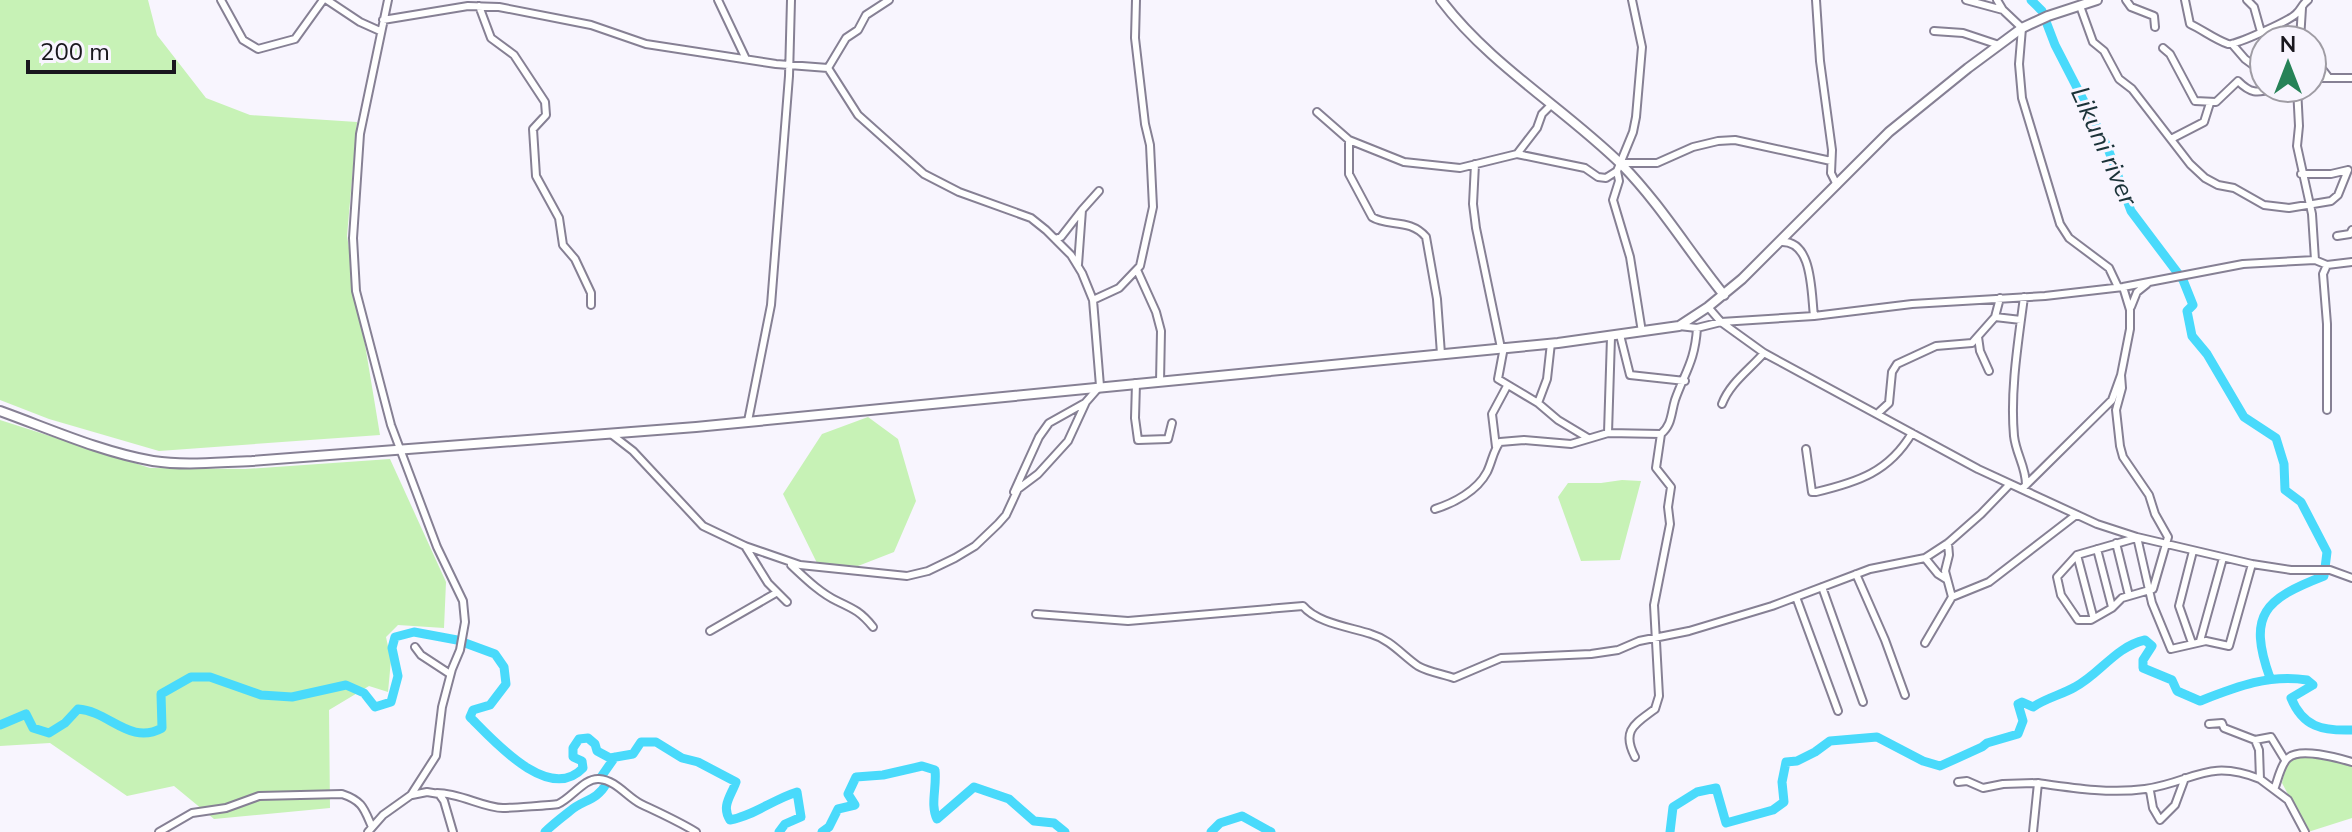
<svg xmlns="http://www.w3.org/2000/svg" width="2352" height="832" font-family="'Nunito Sans',sans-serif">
	<rect width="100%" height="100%" fill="#f8f5fe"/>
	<path fill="#c7f2b6" d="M 0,0 L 148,0 L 157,35 L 206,98 L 250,115 L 357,122 L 347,236 L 380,435 L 159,451 L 49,419 L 0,400 Z
		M 868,417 L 898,439 L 916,501 L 894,552 L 858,566 L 817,563 L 783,494 L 822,434 Z
		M 0,420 L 150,468 L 245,469 L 390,459 L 446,582 L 444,628 L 398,625 L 386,637 L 391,660 L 388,692 L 369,686 L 329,710 L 330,808 L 214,819 L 174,786 L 127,796 L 50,743 L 0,746 Z
		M 1622,480 L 1641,481 L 1620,560 L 1581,561 L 1558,497 L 1568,483 L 1601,483 Z
		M 2304,754 L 2352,765 L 2352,818 L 2308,832 L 2282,783 L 2286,764 Z"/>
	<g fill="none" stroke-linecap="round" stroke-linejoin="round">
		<path stroke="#49dafb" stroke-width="9" d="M 2031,0 L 2042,11 L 2055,45 L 2107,146 L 2131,211 L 2183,280 L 2193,305 L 2187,311 L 2192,336 L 2207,354 L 2244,417 L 2276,438 L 2284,464 L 2285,490 L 2301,502 L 2327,552 L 2324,576 C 2265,599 2247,614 2270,678
			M 0,725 L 26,714 L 33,728 L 49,733 L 65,723 L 78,709 C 109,711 130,746 162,728 L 161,694 L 191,677 L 210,677 L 261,695 L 292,697 L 346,685 L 364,693 L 375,707 L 391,702 L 398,676 L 392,648 L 395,637 L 414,632 L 457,640 L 495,654 L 504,667 L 506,684 L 490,705 L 473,710 L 470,717 C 493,740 549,804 583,768 L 582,761 L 573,757 L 573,748 L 579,739 L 588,738 L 595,744 L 597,751 L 610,758 L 633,754 L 641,742 L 656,742 L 682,758 L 698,762 L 736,782 C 731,796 721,806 730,820 C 753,816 774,799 797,792 L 801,817 L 785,824 L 779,832
			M 545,832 C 553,824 561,818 570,811 C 582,800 597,801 606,784 L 601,777 L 615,757
			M 822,832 L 829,827 L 838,809 L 855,805 L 848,794 L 856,777 L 883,775 L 922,766 L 935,770 C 937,787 930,805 937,819 L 974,787 L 1009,799 L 1034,821 L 1054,823 L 1065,832
			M 1211,832 L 1220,823 L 1242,816 L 1271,832
			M 1670,832 L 1673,807 L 1697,792 L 1716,788 L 1726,823 L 1773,810 L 1784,802 L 1782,782 L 1786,762 L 1797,761 L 1815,752 L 1830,741 L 1877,737 L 1923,761 L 1940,766 L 1982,747 L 1987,743 L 2018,734 L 2023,721 L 2018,704 L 2022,702 L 2033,707 C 2046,698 2061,695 2075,687 C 2100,674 2115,647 2145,640 L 2152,646 L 2143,660 L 2143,668 L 2172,680 L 2177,691 L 2200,701 C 2236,687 2268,674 2307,680 L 2313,685 L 2291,698 C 2303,727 2322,731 2352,730"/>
		<g stroke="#868094" stroke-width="10">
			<path id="street" d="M 221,0 L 243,40 L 258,49 L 295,39 L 323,0
				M 327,0 L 360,22 L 380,31
				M 718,0 L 746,59
				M 1816,0 L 1820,61 L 1832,150 L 1831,173 L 1837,185
				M 1966,0 L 2003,10
				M 1997,0 L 2003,10 L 2022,28 L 2019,64 L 2022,98 L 2060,224 L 2069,238 L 2109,268 L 2118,287
				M 2126,0 L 2131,7 L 2154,16 L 2155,27
				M 2185,0 L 2190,24 C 2203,30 2214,39 2228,44 C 2235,46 2290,20 2296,14 C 2301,10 2302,4 2308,0
				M 2247,0 L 2254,7 L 2261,32
				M 479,6 L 491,38 L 514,55 L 545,102 L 546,115 L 533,129 L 536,176 L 559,218 L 563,245 L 575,259 L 591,293 L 591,305
				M 2080,6 L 2093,42 L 2104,51 L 2119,79 L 2132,89 L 2190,164 L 2205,178 L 2218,185 L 2234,188 L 2264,205 L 2289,208 L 2331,201 L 2338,195 L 2348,170
				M 383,20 L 468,6 L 499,7 L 591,25 L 646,44 L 776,64 L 828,68 L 858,115 L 924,174 L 959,192 L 1031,218 L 1046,230 L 1071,255 L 1082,273 L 1093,300 L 1100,386 L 1086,402 L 1068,441 L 1038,474 L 1018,489 L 1006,515 L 998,524 L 975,546 L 955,558 L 928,571 L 907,576 L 800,565 L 745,546 L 703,526 L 633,451 L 611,434
				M 1934,31 L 1963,33 L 1999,45
				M 2300,40 L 2302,8
				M 2232,44 L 2245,59 L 2264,73
				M 2163,48 L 2170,54 L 2195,101 L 2216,102 L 2238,81 C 2250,93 2257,94 2273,88
				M 2312,56 L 2329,78 L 2352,78
				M 828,68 L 846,38 L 858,30 L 866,15 L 889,0
				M 2312,78 L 2328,78
				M 2297,88 L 2299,126 L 2297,146 L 2312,214 L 2315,260
				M 1317,112 L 1349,140 L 1349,174 L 1372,217 C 1387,227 1410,218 1426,237 L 1437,299 L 1441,354
				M 2171,139 L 2204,122 L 2210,103
				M 1349,140 L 1404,162 L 1460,168 L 1517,154 L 1537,128 L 1542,114 L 1551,105
				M 1517,154 L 1585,168 L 1598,177 L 1606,178 L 1617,171 L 1633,132 L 1636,117 L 1642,47 L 1632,0
				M 1620,163 L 1657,163 L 1693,147 L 1718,141 L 1735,140 L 1831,161
				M 1475,164 L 1473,204 L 1476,228 L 1501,348
				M 1617,171 L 1619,181 L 1613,200 L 1630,257 L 1642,332
				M 2301,174 L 2331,174 L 2348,170
				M 2337,236 L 2350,234 L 2352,230
				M 1055,239 L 1061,237 L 1082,210
				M 1780,242 C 1813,239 1811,292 1814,316
				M 1078,265 L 1082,210 L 1099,191
				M 1137,270 L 1156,312 L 1161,331 L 1160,382
				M 2024,297 C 2018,343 2010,391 2014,436 C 2016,454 2026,467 2026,485
				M 1093,300 L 1119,288 L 1140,266 L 1153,207 L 1150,145 L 1145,124 L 1135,38 L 1136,0
				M 1708,307 L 1721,322 L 1764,353 L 1978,469 L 2097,524 L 2137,537 L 2252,564 L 2291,570 L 2330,570 L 2352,578
				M 2131,307 L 2137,292 L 2147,284
				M 1995,317 L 2021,320
				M 1679,326 L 1697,328 L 1721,322 L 1814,316 L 1912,304 L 2045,296 L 2123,287 L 2243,264 L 2315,260 L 2327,265 L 2352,262
				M 1620,335 L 1630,375 L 1685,381
				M 1978,337 L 1980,351 L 1989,371
				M 1551,343 L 1547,379 L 1538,403 L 1558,420 L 1588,438
				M 1504,347 L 1498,379 L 1538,403
				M 2121,375 L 2122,388 L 2116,410 L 2120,446 L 2123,457 L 2149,495 L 2155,514 L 2168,537 L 2153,589 L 2122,598 L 2112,608 L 2091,620 L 2078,620 L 2061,595 L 2057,577 L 2077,555 L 2136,538
				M 1136,383 L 1135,418 L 1138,440 L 1168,439 L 1172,423
				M 1722,404 C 1730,383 1749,370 1764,353
				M 2327,410 L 2327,324 L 2323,274 L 2327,265
				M 1877,414 L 1889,403 L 1892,372 L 1897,364 L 1936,346 L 1972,343 L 1995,317 L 2000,298
				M 748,421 L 771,305 L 789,76 L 791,0
				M 1608,433 L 1611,337
				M 1661,434 C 1672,425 1671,413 1675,400 C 1685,372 1695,361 1697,328
				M 1496,447 L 1492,414 L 1507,386
				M 1806,449 L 1812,492 L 1816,492 C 1858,482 1889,472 1912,433
				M 2022,489 L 2112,400 L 2121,375 L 2130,329 L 2130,310 L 2123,287
				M 1014,492 L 1039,437 L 1049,423 L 1083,404
				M 1435,509 C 1454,503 1477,491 1487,472 C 1492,462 1493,451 1500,442 L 1524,440 L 1571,444 L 1608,433 L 1661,434 L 1656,468 L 1671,487 L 1668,507 L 1670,524 L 1654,605 L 1659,696 L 1655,709 C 1635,724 1621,730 1635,757
				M 2137,537 L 2152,603 L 2171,649 L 2206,641 L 2229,646 L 2252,564
				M 2116,543 L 2129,596
				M 745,546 L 768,583 L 787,602
				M 2097,549 L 2112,607
				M 2077,555 L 2093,616
				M 1925,558 L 1938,574 L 1946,579
				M 791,565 C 805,578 820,593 837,601 C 854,609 861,612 873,627
				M 1856,574 L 1885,640 L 1905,695
				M 1822,587 L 1863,702
				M 1796,597 L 1838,711
				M 1952,597 L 1989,582 L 2076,515
				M 1036,614 L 1128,621 L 1303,606 C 1317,623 1350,627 1371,634 C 1391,640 1402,655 1418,666 C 1428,672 1443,674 1454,678 L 1501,658 L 1591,654 L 1618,650 L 1639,641 L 1689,631 L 1772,606 L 1870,569 L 1925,558 L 1948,543 L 1981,514 L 2010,484
				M 710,631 L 776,593
				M 2200,641 L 2223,558
				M 1925,643 L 1952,597 L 1945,571 L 1949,555 L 1948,543
				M 2192,643 L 2179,606 L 2193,551
				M 415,647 L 421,655 L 450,674
				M 2209,724 L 2222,723 L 2224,728 L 2255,740 L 2259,750 L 2260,779 L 2288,800 L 2305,832
				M 2255,740 L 2271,737 L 2285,760
				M 1958,782 L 1967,781 L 1983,788 L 2003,784 L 2038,783
				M 2275,787 C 2278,779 2281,764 2288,758 C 2300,747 2338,758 2352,762
				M 2147,789 L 2150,791 L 2153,808 L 2160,820 L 2175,805 L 2185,778
				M 437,793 C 460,793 484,808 503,808 C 510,808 553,805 558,804 C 572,798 584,778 599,779 C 616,780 627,797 641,804 C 660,813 678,821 696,832
				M 412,795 L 427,792 L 439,794 L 444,801 L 453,832
				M 159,832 L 192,813 L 226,808 L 259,796 L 342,794 C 363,801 364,809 372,827
				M 368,832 L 383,815 L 411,795 L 436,756 L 442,707 L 452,669 L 460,650 L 465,622 L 463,601 L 437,547 L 391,425 L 356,291 L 353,238 L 360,134 L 388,0
				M 2033,832 L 2038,783 C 2073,788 2110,794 2145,789 C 2194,782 2207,758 2260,779"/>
		</g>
		<g stroke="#868094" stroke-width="12">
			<path id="secondary" d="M 1441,0 C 1490,65 1564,108 1622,165 C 1661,205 1689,252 1724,295
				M 0,411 C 50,429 101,452 153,461 C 186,466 219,462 252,461 L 696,427 L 1558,343 L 1679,326 L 1708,307 L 1742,279 L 1889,132 L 1968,68 L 2022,28 L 2048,16 L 2097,0"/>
		</g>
		<use href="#street" stroke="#fff" stroke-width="6"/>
		<use href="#secondary" stroke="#fff" stroke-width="8"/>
	</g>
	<g text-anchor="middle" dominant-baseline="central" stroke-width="6" stroke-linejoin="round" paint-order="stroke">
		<g font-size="26" font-style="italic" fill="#1a3238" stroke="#f8f5fe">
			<text transform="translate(2104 146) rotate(66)">Likuni river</text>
		</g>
	</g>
	<g transform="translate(2288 64)"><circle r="38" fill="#f8f5fe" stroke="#9f9ca4" stroke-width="2"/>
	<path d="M0-6L14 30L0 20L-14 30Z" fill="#268257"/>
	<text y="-12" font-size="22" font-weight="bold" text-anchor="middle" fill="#19171e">N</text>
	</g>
	<path d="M28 60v12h146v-12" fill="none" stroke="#19171e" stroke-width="4"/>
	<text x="40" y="60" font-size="24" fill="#19171e" stroke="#f8f5fe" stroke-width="6" paint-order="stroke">200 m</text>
</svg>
